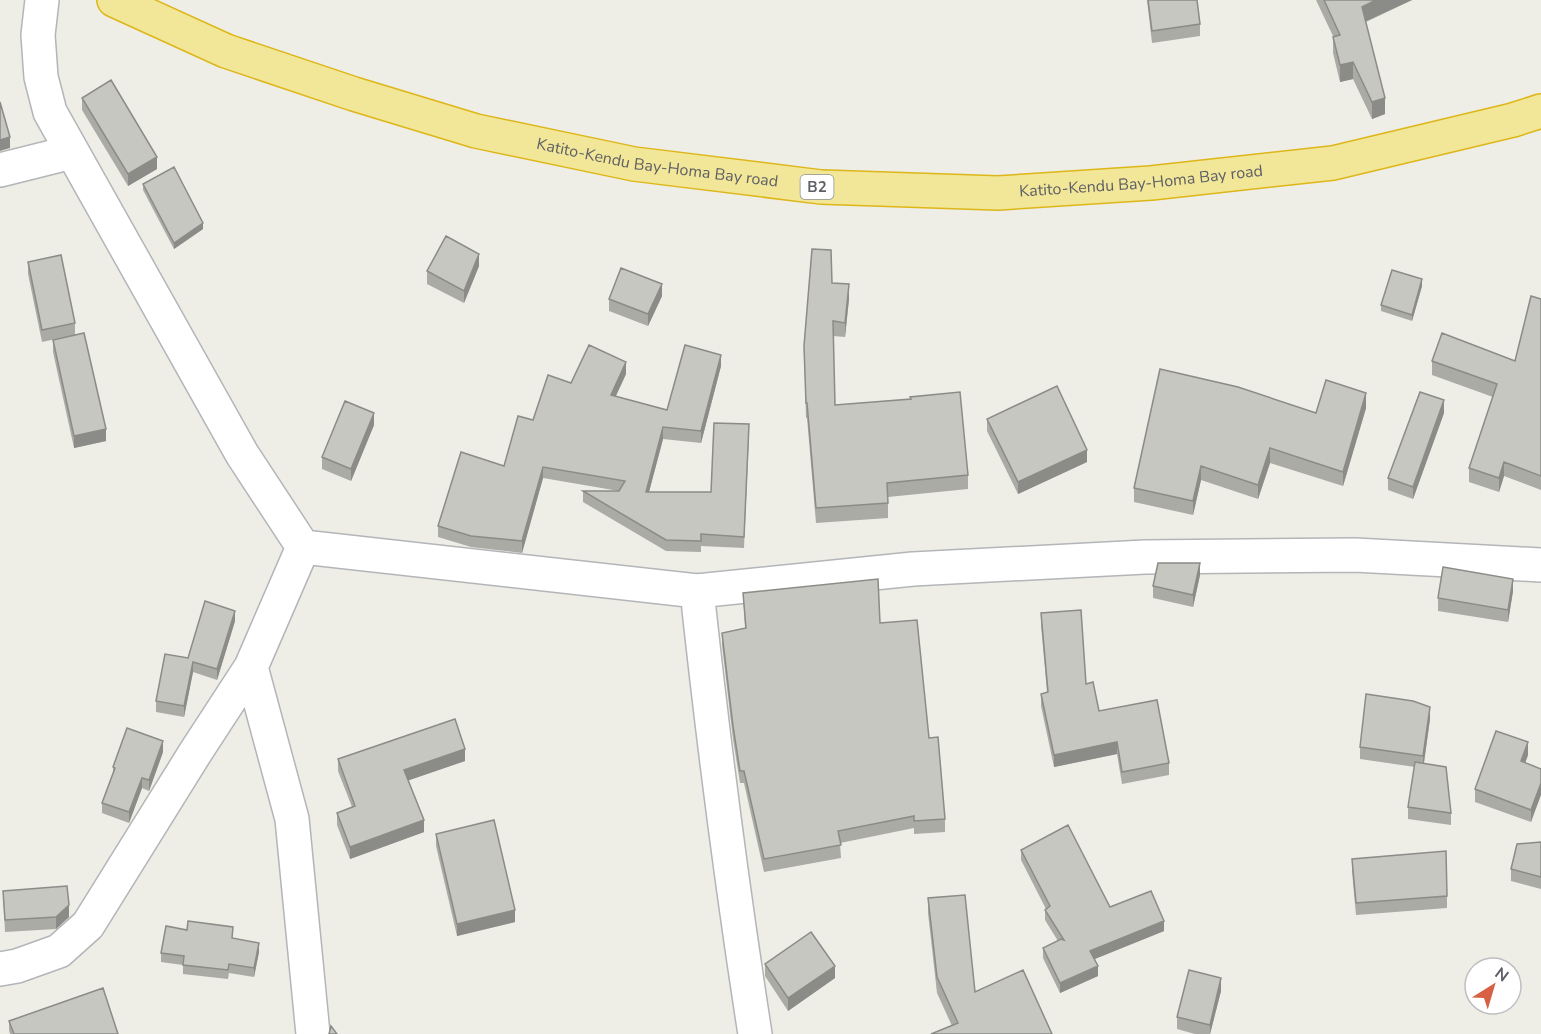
<svg xmlns="http://www.w3.org/2000/svg" width="1541" height="1034" font-family="'Nunito Sans',sans-serif">
	<rect width="100%" height="100%" fill="#eeede6"/>
	<g fill="none" stroke-linecap="round" stroke-linejoin="round">
		<g stroke="#b3b5b9" stroke-width="36">
			<path id="street" d="M 0,170 L 72,152
				M 303,547 L 697,591 L 913,569 L 1145,557 L 1355,555 L 1541,565
				M 697,591 C 713,739 732,887 755,1034
				M 251,667 L 292,819 L 313,1034
				M 0,969 L 17,966 L 59,951 L 88,925 L 195,753 L 251,667 L 303,547 L 242,454 L 50,112 L 41,77 L 38,35 L 42,0"/>
		</g>
		<g stroke="#ddb618" stroke-width="36">
			<g id="highway">
				<path id="s1" d="M 114,0 L 226,51 L 354,94 L 476,131 L 634,164 L 821,187 L 998,193 L 1151,183 L 1333,163 L 1513,120 L 1541,111"/>
			</g>
		</g>
		<use href="#street" stroke="#fff" stroke-width="33"/>
		<use href="#highway" stroke="#f2e699" stroke-width="33"/>
	</g>
	<path fill="#ababa6" d="M 1147,0 L 1197,0 L 1200,24 L 1200,36 L 1152,43 Z
		M 1316,0 L 1412,0 L 1366,22 L 1385,114 L 1372,119 L 1353,79 L 1340,82 L 1333,53 L 1333,36 Z
		M 82,98 L 157,169 L 128,186 L 82,110 Z
		M 143,184 L 203,229 L 174,249 L 143,190 Z
		M 28,262 L 75,323 L 75,335 L 42,342 L 28,274 Z
		M 479,266 L 464,303 L 427,284 L 427,271 Z
		M 832,283 L 849,299 L 845,337 L 833,336 L 835,405 L 968,475 L 968,489 L 888,497 L 888,518 L 816,523 L 807,418 L 806,418 L 804,346 Z
		M 1422,286 L 1412,321 L 1381,311 L 1381,305 Z
		M 662,296 L 648,326 L 609,311 L 609,299 Z
		M 1541,299 L 1541,490 L 1504,476 L 1499,492 L 1469,482 L 1469,468 L 1493,397 L 1432,375 L 1432,361 L 1515,361 Z
		M 53,340 L 106,441 L 74,448 L 53,352 Z
		M 721,366 L 701,443 L 663,439 L 649,492 L 711,492 L 749,435 L 744,548 L 701,546 L 701,552 L 666,551 L 583,502 L 583,491 L 619,491 L 543,478 L 522,553 L 471,547 L 438,537 L 438,526 L 504,466 L 533,420 L 571,383 L 626,374 L 616,396 L 667,410 Z
		M 1366,408 L 1343,486 L 1270,463 L 1258,499 L 1201,480 L 1193,515 L 1134,502 L 1134,488 L 1316,413 Z
		M 1444,413 L 1413,499 L 1388,490 L 1388,478 Z
		M 987,419 L 1087,462 L 1018,494 L 987,431 Z
		M 374,425 L 351,481 L 322,469 L 322,457 Z
		M 1200,575 L 1193,607 L 1153,598 L 1153,586 Z
		M 1513,591 L 1508,622 L 1438,611 L 1438,598 Z
		M 743,593 L 880,623 L 929,738 L 945,819 L 945,832 L 914,834 L 914,828 L 840,843 L 841,858 L 764,872 L 744,783 L 740,783 L 733,739 L 722,645 L 722,633 L 745,628 Z
		M 1041,613 L 1086,684 L 1099,711 L 1169,763 L 1169,775 L 1122,784 L 1117,754 L 1054,767 L 1041,706 L 1041,694 L 1047,692 L 1041,625 Z
		M 235,621 L 217,680 L 193,672 L 184,717 L 156,712 L 156,701 L 188,658 Z
		M 1430,719 L 1424,764 L 1451,813 L 1451,825 L 1408,819 L 1408,807 L 1415,767 L 1360,759 L 1360,747 Z
		M 163,752 L 149,791 L 142,788 L 129,823 L 102,813 L 102,803 L 113,775 L 113,767 Z
		M 1528,755 L 1525,763 L 1541,769 L 1531,822 L 1475,802 L 1475,789 Z
		M 338,759 L 465,761 L 408,780 L 424,832 L 350,859 L 337,825 L 337,813 L 352,807 L 338,771 Z
		M 436,834 L 515,922 L 457,936 L 436,846 Z
		M 1541,842 L 1541,889 L 1511,881 L 1511,869 Z
		M 1021,850 L 1110,907 L 1164,931 L 1094,959 L 1098,976 L 1060,993 L 1043,958 L 1043,948 L 1058,941 L 1045,920 L 1045,910 L 1046,909 L 1021,860 Z
		M 1352,859 L 1447,896 L 1447,908 L 1356,915 L 1352,871 Z
		M 3,891 L 69,917 L 56,929 L 5,932 Z
		M 928,898 L 975,992 L 1052,1034 L 952,1026 L 937,993 L 928,913 Z
		M 233,938 L 259,952 L 254,977 L 229,973 L 228,979 L 183,974 L 183,965 L 161,962 L 161,953 Z
		M 765,964 L 835,978 L 788,1011 L 765,976 Z
		M 1221,991 L 1210,1034 L 1195,1034 L 1177,1029 L 1177,1017 Z
		M 9,1021 L 118,1034 L 10,1034 L 9,1030 Z"/>
	<path fill="#8b8b87" d="M 1376,0 L 1412,0 L 1362,23 L 1362,7 Z
		M 1353,62 L 1353,79 L 1340,82 L 1340,65 Z
		M 1385,98 L 1385,114 L 1372,119 L 1372,102 Z
		M 10,137 L 10,148 L 0,151 L 0,140 Z
		M 157,157 L 157,169 L 128,186 L 128,174 Z
		M 203,223 L 203,229 L 174,249 L 174,243 Z
		M 479,254 L 479,266 L 464,303 L 464,291 Z
		M 1422,279 L 1422,286 L 1412,321 L 1412,315 Z
		M 662,284 L 662,296 L 648,326 L 648,314 Z
		M 849,284 L 849,299 L 845,337 L 845,323 Z
		M 721,355 L 721,366 L 701,443 L 701,431 Z
		M 626,362 L 626,374 L 611,406 L 611,395 Z
		M 1366,393 L 1366,408 L 1343,486 L 1343,472 Z
		M 1444,400 L 1444,413 L 1413,499 L 1413,487 Z
		M 374,413 L 374,425 L 351,481 L 351,469 Z
		M 663,427 L 663,439 L 646,503 L 646,492 Z
		M 106,429 L 106,441 L 74,448 L 74,436 Z
		M 1270,448 L 1270,463 L 1258,499 L 1258,485 Z
		M 1087,450 L 1087,462 L 1018,494 L 1018,482 Z
		M 1504,462 L 1504,476 L 1499,492 L 1499,478 Z
		M 1201,466 L 1201,480 L 1193,515 L 1193,501 Z
		M 543,467 L 543,478 L 522,553 L 522,541 Z
		M 1200,563 L 1200,575 L 1193,607 L 1193,595 Z
		M 1513,579 L 1513,591 L 1508,622 L 1508,610 Z
		M 235,611 L 235,621 L 217,680 L 217,669 Z
		M 193,662 L 193,672 L 184,717 L 184,706 Z
		M 1430,707 L 1430,719 L 1423,768 L 1423,756 Z
		M 163,741 L 163,752 L 149,791 L 149,780 Z
		M 1117,742 L 1117,754 L 1054,767 L 1054,755 Z
		M 1528,742 L 1528,755 L 1521,774 L 1521,761 Z
		M 465,749 L 465,761 L 404,782 L 404,770 Z
		M 142,778 L 142,788 L 129,823 L 129,812 Z
		M 1541,783 L 1541,795 L 1531,822 L 1531,810 Z
		M 424,820 L 424,832 L 350,859 L 350,847 Z
		M 69,905 L 69,917 L 56,929 L 56,917 Z
		M 515,910 L 515,922 L 457,936 L 457,924 Z
		M 1164,921 L 1164,931 L 1090,961 L 1090,951 Z
		M 259,943 L 259,952 L 254,977 L 254,968 Z
		M 835,966 L 835,978 L 788,1011 L 788,998 Z
		M 1098,966 L 1098,976 L 1060,993 L 1060,983 Z
		M 1221,978 L 1221,991 L 1210,1034 L 1210,1025 Z"/>
	<path fill="#c7c7c1" stroke="#8b8b87" stroke-width="1.5" d="M 1148,0 L 1197,0 L 1200,24 L 1152,31 Z
		M 1324,0 L 1376,0 L 1362,7 L 1385,98 L 1372,102 L 1353,62 L 1340,65 L 1333,37 L 1340,35 Z
		M 111,80 L 157,157 L 128,174 L 82,98 Z
		M 0,102 L 10,137 L 0,140 Z
		M 174,167 L 203,223 L 174,243 L 143,184 Z
		M 446,236 L 479,254 L 464,291 L 427,271 Z
		M 812,249 L 831,250 L 832,283 L 849,284 L 845,323 L 833,321 L 835,405 L 911,399 L 910,397 L 960,392 L 968,475 L 887,483 L 888,503 L 816,508 L 807,403 L 806,403 L 804,346 Z
		M 61,255 L 75,323 L 42,330 L 28,262 Z
		M 621,268 L 662,284 L 648,314 L 609,299 Z
		M 1392,270 L 1422,279 L 1412,315 L 1381,305 Z
		M 1531,296 L 1541,299 L 1541,476 L 1504,462 L 1499,478 L 1469,468 L 1497,384 L 1432,361 L 1442,333 L 1515,361 Z
		M 84,333 L 106,429 L 74,436 L 53,340 Z
		M 589,345 L 626,362 L 611,395 L 667,410 L 685,345 L 721,355 L 701,431 L 663,427 L 646,492 L 711,492 L 714,423 L 749,424 L 744,537 L 701,534 L 701,541 L 666,540 L 583,491 L 619,491 L 625,481 L 543,467 L 522,541 L 471,536 L 438,526 L 461,452 L 504,466 L 518,416 L 533,420 L 548,375 L 571,383 Z
		M 1160,369 L 1238,387 L 1316,413 L 1326,380 L 1366,393 L 1343,472 L 1270,448 L 1258,485 L 1201,466 L 1193,501 L 1134,488 Z
		M 1057,386 L 1087,450 L 1018,482 L 987,419 Z
		M 1420,392 L 1444,400 L 1413,487 L 1388,478 Z
		M 345,401 L 374,413 L 351,469 L 322,457 Z
		M 1158,563 L 1200,563 L 1193,595 L 1153,586 Z
		M 1443,567 L 1513,579 L 1508,610 L 1438,598 Z
		M 878,579 L 880,623 L 917,620 L 929,738 L 938,737 L 945,819 L 914,821 L 914,816 L 838,831 L 841,845 L 764,859 L 744,771 L 740,771 L 733,726 L 722,633 L 746,628 L 743,593 Z
		M 205,601 L 235,611 L 217,669 L 193,662 L 184,706 L 156,701 L 165,654 L 188,658 Z
		M 1081,610 L 1086,684 L 1093,682 L 1099,711 L 1157,700 L 1169,763 L 1122,772 L 1117,742 L 1054,755 L 1041,694 L 1048,692 L 1041,613 Z
		M 1366,694 L 1413,701 L 1430,707 L 1423,756 L 1360,747 Z
		M 455,719 L 465,749 L 404,770 L 424,820 L 350,847 L 337,813 L 355,806 L 338,759 Z
		M 127,728 L 163,741 L 149,780 L 142,778 L 129,812 L 102,803 L 115,768 L 113,767 Z
		M 1496,731 L 1528,742 L 1521,761 L 1541,769 L 1541,783 L 1531,810 L 1475,789 Z
		M 1415,762 L 1446,767 L 1451,813 L 1408,807 Z
		M 494,820 L 515,910 L 457,924 L 436,834 Z
		M 1068,825 L 1110,907 L 1151,891 L 1164,921 L 1090,951 L 1098,966 L 1060,983 L 1043,948 L 1061,939 L 1064,940 L 1045,910 L 1050,906 L 1021,850 Z
		M 1541,842 L 1541,877 L 1511,869 L 1517,844 Z
		M 1446,851 L 1447,896 L 1356,903 L 1352,859 Z
		M 67,886 L 69,905 L 56,917 L 5,920 L 3,891 Z
		M 965,895 L 975,992 L 1023,970 L 1052,1034 L 931,1034 L 958,1023 L 937,977 L 928,898 Z
		M 188,921 L 233,927 L 232,938 L 259,943 L 254,968 L 229,964 L 228,970 L 183,965 L 184,956 L 161,953 L 166,926 L 187,930 Z
		M 811,932 L 835,966 L 788,998 L 765,964 Z
		M 1189,970 L 1221,978 L 1210,1025 L 1177,1017 Z
		M 103,988 L 118,1034 L 14,1034 L 9,1021 Z
		M 331,1026 L 337,1034 L 329,1034 Z"/>
	<g text-anchor="middle" dominant-baseline="central" stroke-width="4.5" stroke-linejoin="round" paint-order="stroke">
		<rect fill="#fff" stroke="#8e9093" stroke-width="1.5" x="800.5" y="175" width="33" height="24" rx="4.5"/>
		<g font-size="15" font-weight="bold" fill="#5e6065">
			<text x="817" y="187">B2</text>
		</g>
		<g font-size="16" fill="#5e6065" stroke="#fff">
			<text stroke="none"><textPath href="#s1" startOffset="570">Katito-Kendu Bay-Homa Bay road</textPath></text>
			<text stroke="none"><textPath href="#s1" startOffset="1056">Katito-Kendu Bay-Homa Bay road</textPath></text>
		</g>
	</g>
	<g transform="translate(1493 986) rotate(37)"><circle r="28" fill="#ffffff" stroke="#bfbfc1" stroke-width="1.5"/>
	<path d="M0-4.5L10 22L0 15L-10 22Z" fill="#d86043"/>
	<text y="-9" font-size="16" font-weight="bold" text-anchor="middle" fill="#5e6065">N</text>
	</g>
</svg>
